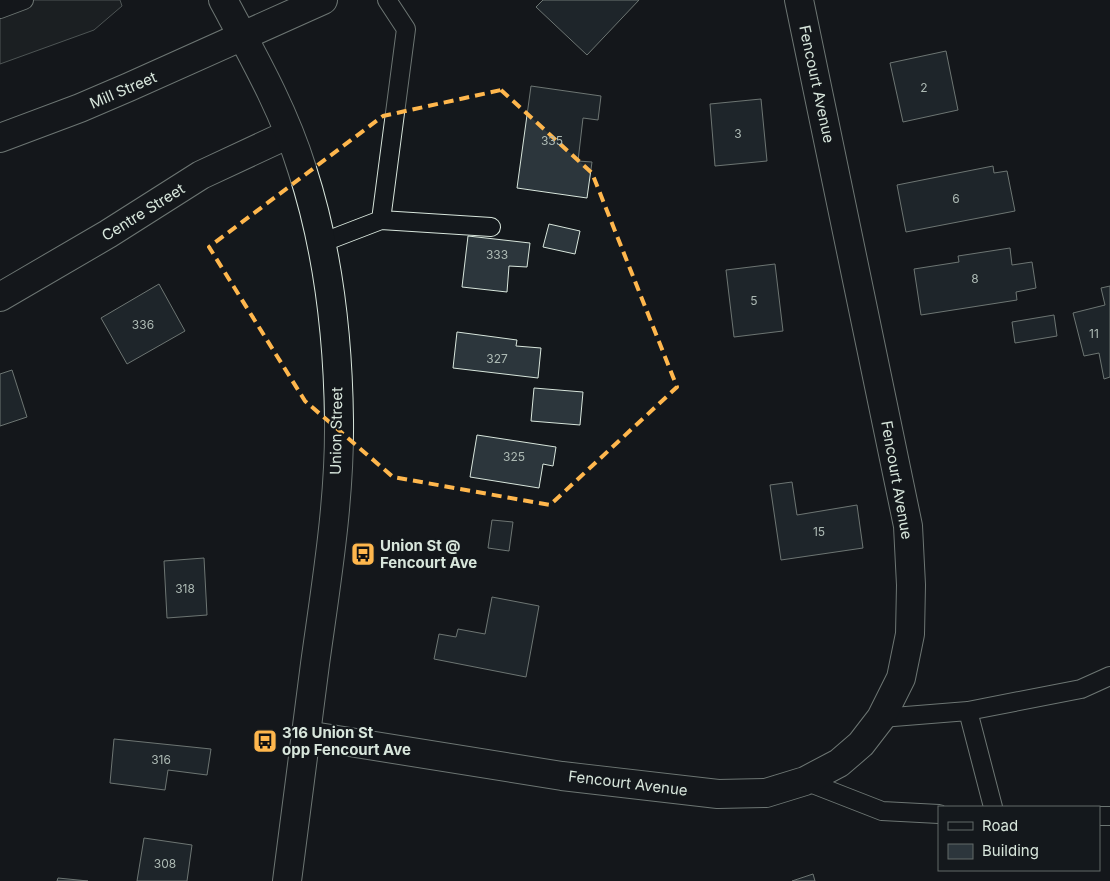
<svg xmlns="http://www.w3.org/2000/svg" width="1110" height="881" font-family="Inter,sans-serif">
	<rect width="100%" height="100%" fill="#14181c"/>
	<path fill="#24282b" stroke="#939e99" d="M 0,0 L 120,0 L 122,6 L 94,30 L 0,64 Z"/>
	<path fill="#2c363c" stroke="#d8e6dc" d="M 543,0 L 639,0 L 587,55 L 536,7 Z
		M 946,51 L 958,110 L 903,122 L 890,63 Z
		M 531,86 L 601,96 L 598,120 L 583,118 L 578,161 L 592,162 L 587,198 L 517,188 Z
		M 761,99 L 767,161 L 715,166 L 710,104 Z
		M 993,166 L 994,173 L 1007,171 L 1015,211 L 906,232 L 897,185 Z
		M 549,224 L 580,231 L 575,254 L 543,247 Z
		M 468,236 L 530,243 L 527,267 L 509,266 L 507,292 L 462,287 Z
		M 1010,248 L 1012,265 L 1032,262 L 1036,288 L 1016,292 L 1017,300 L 921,315 L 914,269 L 959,262 L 958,256 Z
		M 775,264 L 783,331 L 734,337 L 726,270 Z
		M 159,284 L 185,331 L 127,364 L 101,318 Z
		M 1110,286 L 1110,377 L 1104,379 L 1099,353 L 1084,356 L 1073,313 L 1105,305 L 1101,288 Z
		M 1054,315 L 1057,336 L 1015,343 L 1012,322 Z
		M 457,332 L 517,340 L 516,346 L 541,348 L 538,378 L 453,368 Z
		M 12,370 L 27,417 L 0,426 L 0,374 Z
		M 534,388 L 583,392 L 580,425 L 531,421 Z
		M 477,435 L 556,447 L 553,466 L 543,464 L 539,488 L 470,477 Z
		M 792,482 L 797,515 L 857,505 L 863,548 L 781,560 L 770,485 Z
		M 492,520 L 513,522 L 509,551 L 488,548 Z
		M 204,558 L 207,615 L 167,618 L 164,561 Z
		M 492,597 L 539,606 L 526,677 L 434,659 L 439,634 L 456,637 L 458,629 L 485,634 Z
		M 114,739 L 211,749 L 207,775 L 168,770 L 165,790 L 110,783 Z
		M 144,838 L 192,845 L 187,881 L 137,881 Z
		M 813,874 L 815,881 L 792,881 Z
		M 58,878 L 88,881 L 57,881 Z"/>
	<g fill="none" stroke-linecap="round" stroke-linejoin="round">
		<g stroke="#d8e6dc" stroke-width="20">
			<path id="lane" d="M 0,9 L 24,0
				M 381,220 L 406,29 L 387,0
				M 321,243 L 381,220 L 491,227
				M 968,711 L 993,807
				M 881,718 L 968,711 L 1081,689 L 1110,676
				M 805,781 L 882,811 L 939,814
				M 1099,816 L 1110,816"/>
		</g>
		<g stroke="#d8e6dc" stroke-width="30">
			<path id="street" d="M 0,297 L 108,234 L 201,175 L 289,134
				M 306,735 L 562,776 L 718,794 L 766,793 L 805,781 L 839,763 L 861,744 L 881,718 L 901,678 L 910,634 L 911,585 L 908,526 L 799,0"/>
		</g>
		<g stroke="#d8e6dc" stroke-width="30">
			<path id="secondary" d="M 223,0 C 252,54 284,110 302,169 C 328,249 338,335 339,420 C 340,502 326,584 315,664 C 306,737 296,809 287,881
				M 0,138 L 80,108 L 129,87 L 323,0"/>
		</g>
		<use href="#lane" stroke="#14181c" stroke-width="18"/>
		<use href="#street" stroke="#14181c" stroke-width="28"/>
		<use href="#secondary" stroke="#14181c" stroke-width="28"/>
	</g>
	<path d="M0 0H1110V881H0ZM 501,90 L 592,173 L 677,387 L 550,505 L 393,477 L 305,401 L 209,247 L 383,116 Z" fill="#14181c" fill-opacity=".55" fill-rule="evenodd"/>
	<path fill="none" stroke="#ffb74d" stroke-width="4" stroke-dasharray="10 6" stroke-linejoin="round" d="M 501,90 L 592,173 L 677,387 L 550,505 L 393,477 L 305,401 L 209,247 L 383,116 Z"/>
	<defs>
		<g id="bus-square" transform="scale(1.25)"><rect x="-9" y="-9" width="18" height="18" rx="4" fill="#ffb74d" stroke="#14181c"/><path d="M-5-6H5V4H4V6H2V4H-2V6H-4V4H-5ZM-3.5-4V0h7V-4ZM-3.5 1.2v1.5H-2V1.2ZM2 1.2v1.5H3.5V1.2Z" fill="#111"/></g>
	</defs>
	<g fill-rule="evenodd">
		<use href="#bus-square" x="363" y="554"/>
		<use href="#bus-square" x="265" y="741"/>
	</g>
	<g text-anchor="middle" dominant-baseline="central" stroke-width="4" stroke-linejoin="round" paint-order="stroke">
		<g font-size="12" fill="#adbab4">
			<text x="924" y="87">2</text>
			<text x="738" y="133">3</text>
			<text x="552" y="140">335</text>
			<text x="956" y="198">6</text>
			<text x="497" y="254">333</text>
			<text x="975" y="278">8</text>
			<text x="754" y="300">5</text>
			<text x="143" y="324">336</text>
			<text x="1094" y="333">11</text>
			<text x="497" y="358">327</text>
			<text x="514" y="456">325</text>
			<text x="819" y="531">15</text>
			<text x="185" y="588">318</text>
			<text x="161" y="759">316</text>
			<text x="165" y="863">308</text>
		</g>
		<g font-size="15" fill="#d8e6dc" stroke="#14181c">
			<text transform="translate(817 84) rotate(78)">Fencourt Avenue</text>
			<text transform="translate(123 90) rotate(-23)">Mill Street</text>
			<text transform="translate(143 212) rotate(-32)">Centre Street</text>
			<text transform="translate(336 431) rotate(-89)">Union Street</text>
			<text transform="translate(897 480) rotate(80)">Fencourt Avenue</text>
			<text transform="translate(628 783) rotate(7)">Fencourt Avenue</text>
		</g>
		<g font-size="15" font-weight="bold" fill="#d8e6dc" stroke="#14181c" text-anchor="start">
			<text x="380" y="545">Union St @<tspan x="380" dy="17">Fencourt Ave</tspan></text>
			<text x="282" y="732">316 Union St<tspan x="282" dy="17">opp Fencourt Ave</tspan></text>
		</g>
	</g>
	<rect x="938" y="806" width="162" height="65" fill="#14181c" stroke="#626a69"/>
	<rect x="948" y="822" width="25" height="8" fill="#14181c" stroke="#626a69"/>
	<text x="982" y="831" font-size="15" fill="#d8e6dc">Road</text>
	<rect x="948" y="844" width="25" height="15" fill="#2c363c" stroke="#626a69"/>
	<text x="982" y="856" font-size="15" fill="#d8e6dc">Building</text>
</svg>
